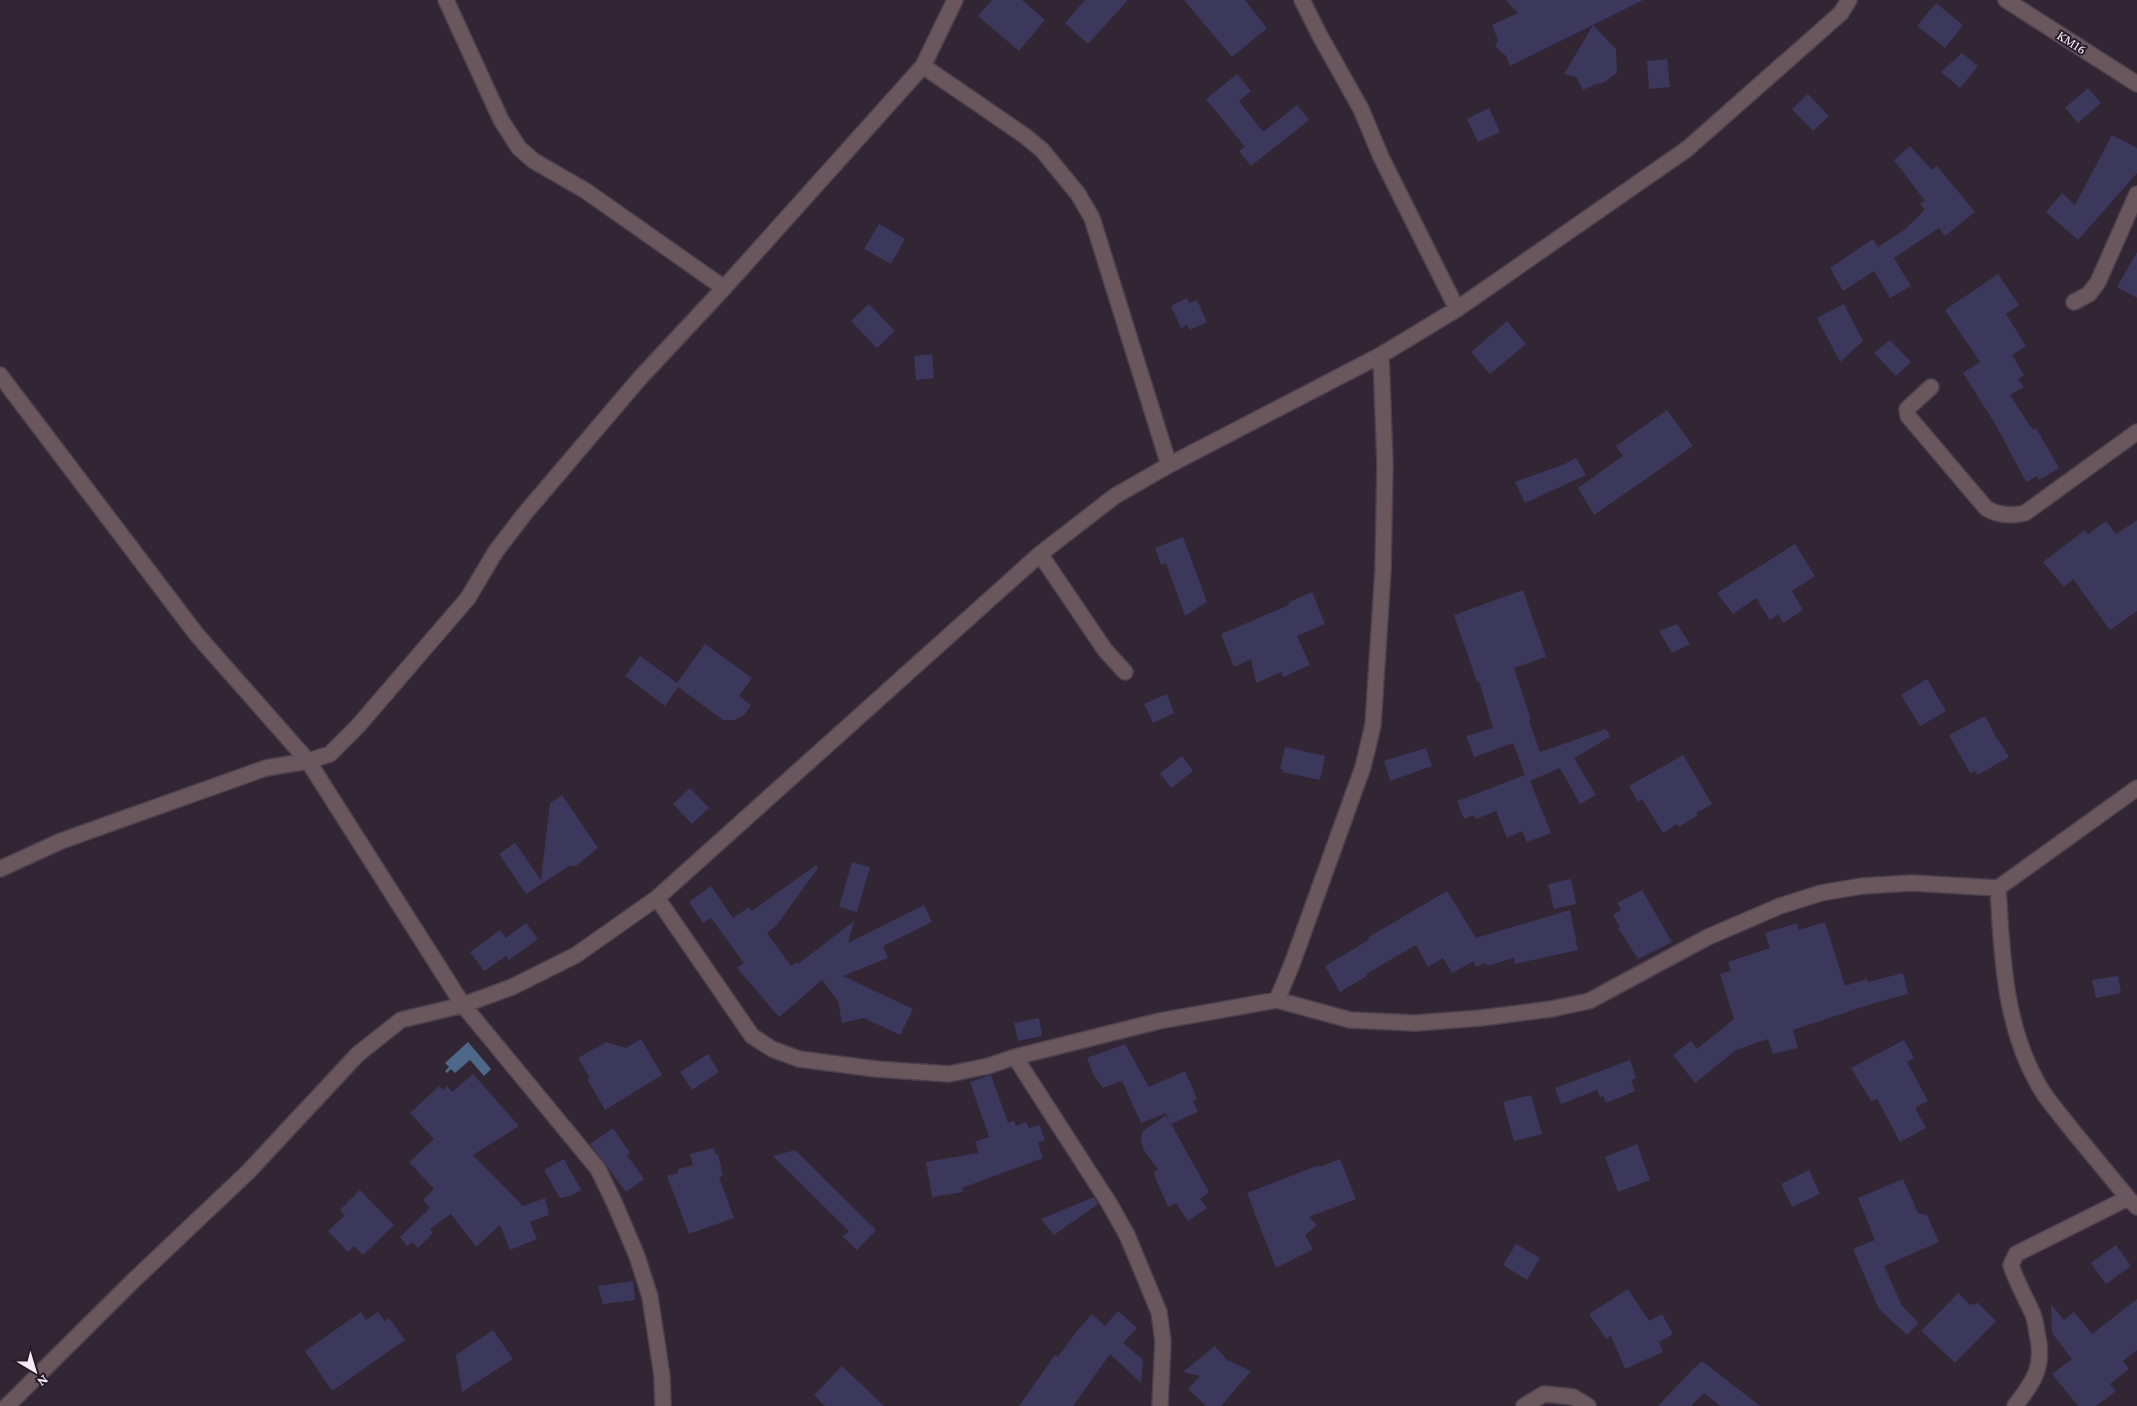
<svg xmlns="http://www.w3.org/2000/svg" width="2137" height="1406" font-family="'Crimson Pro',serif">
	<rect width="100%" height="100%" fill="#322534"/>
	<path fill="#4d6888" d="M 468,1042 L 491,1069 L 484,1076 L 470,1060 L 455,1073 L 451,1069 L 447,1073 L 445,1071 L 449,1067 L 445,1063 Z"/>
	<path fill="#3c385c" d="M 992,0 L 1022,0 L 1045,20 L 1019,51 L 978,16 Z
		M 1085,0 L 1128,0 L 1088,44 L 1065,23 Z
		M 1184,0 L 1245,0 L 1267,28 L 1232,57 Z
		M 1506,0 L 1643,0 L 1593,25 L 1616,49 L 1617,73 L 1603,83 L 1596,84 L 1583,90 L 1576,77 L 1564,74 L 1593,25 L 1510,66 L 1506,56 L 1495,46 L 1498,40 L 1492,25 L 1518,13 Z
		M 1936,3 L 1963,25 L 1945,48 L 1917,26 Z
		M 1962,53 L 1978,66 L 1960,88 L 1941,72 Z
		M 1667,59 L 1670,87 L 1649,89 L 1647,61 Z
		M 1237,74 L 1251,91 L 1239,101 L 1263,132 L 1297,105 L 1309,120 L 1251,166 L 1239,151 L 1245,147 L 1206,99 Z
		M 2088,88 L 2101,103 L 2078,123 L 2065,108 Z
		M 1808,94 L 1829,116 L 1813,131 L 1792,109 Z
		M 1489,108 L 1500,132 L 1478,142 L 1467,119 Z
		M 2112,135 L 2137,148 L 2137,173 L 2078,240 L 2046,212 L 2062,193 L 2075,205 Z
		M 1910,146 L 1932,170 L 1937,166 L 1975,212 L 1945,236 L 1939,228 L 1894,258 L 1911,286 L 1890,298 L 1874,271 L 1843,291 L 1830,268 L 1873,239 L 1878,247 L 1904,230 L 1925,210 L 1920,204 L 1925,201 L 1894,160 Z
		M 879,224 L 905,239 L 891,264 L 864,249 Z
		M 2137,252 L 2137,298 L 2117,287 Z
		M 1998,274 L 2019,305 L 2006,314 L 2026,346 L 2012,355 L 2024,375 L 2018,379 L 2024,387 L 2010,395 L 2030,426 L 2034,430 L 2036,428 L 2059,468 L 2039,480 L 2037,476 L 2026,482 L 1997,427 L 1963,373 L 1980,362 L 1945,310 Z
		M 1187,298 L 1189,303 L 1197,300 L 1207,322 L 1190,330 L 1187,325 L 1181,328 L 1171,306 Z
		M 869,304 L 895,331 L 877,348 L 851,321 Z
		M 1844,304 L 1863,341 L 1840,362 L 1817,318 Z
		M 1507,321 L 1526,344 L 1490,374 L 1471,352 Z
		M 1890,340 L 1911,362 L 1896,376 L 1874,353 Z
		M 932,354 L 934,378 L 916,380 L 914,356 Z
		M 1667,410 L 1693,446 L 1594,515 L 1578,488 L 1623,456 L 1616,446 Z
		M 1576,458 L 1586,475 L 1525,503 L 1515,482 L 1565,464 Z
		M 2137,520 L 2137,611 L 2110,630 L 2073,579 L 2064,587 L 2043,562 L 2085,530 L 2088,534 L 2106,521 L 2116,534 Z
		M 1183,537 L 1207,602 L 1185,616 L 1166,563 L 1161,565 L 1155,548 Z
		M 1795,544 L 1815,576 L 1792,591 L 1803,610 L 1783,623 L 1778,614 L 1770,620 L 1756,598 L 1733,614 L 1717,593 Z
		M 1523,590 L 1546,657 L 1514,668 L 1531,720 L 1529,721 L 1540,752 L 1606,729 L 1610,737 L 1574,758 L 1596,795 L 1580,804 L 1560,768 L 1530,781 L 1551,833 L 1527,842 L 1522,831 L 1507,838 L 1496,811 L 1476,819 L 1474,815 L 1464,819 L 1457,801 L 1525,775 L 1513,743 L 1474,757 L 1466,736 L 1493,728 L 1479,681 L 1477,682 L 1454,615 Z
		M 1312,592 L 1325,624 L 1297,636 L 1310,665 L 1283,677 L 1281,672 L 1256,683 L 1251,659 L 1234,667 L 1221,634 L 1287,606 L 1290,603 L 1289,602 Z
		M 1677,624 L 1690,644 L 1672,653 L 1659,631 Z
		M 705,644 L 752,678 L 739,696 L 751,705 L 745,714 L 735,720 L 723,720 L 678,687 L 665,706 L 625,676 L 640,656 L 677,683 Z
		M 1927,679 L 1946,711 L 1920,726 L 1901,695 Z
		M 1167,694 L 1174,713 L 1153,723 L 1144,704 Z
		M 1985,716 L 1997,739 L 1998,739 L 2009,757 L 1978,775 L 1975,771 L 1970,773 L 1949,735 Z
		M 1285,747 L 1325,756 L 1320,780 L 1282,772 L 1283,769 L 1280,769 Z
		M 1426,748 L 1432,766 L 1390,781 L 1384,761 Z
		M 1683,755 L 1712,804 L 1696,813 L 1698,815 L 1679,827 L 1677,824 L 1663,833 L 1642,799 L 1638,802 L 1629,786 Z
		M 1182,756 L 1193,771 L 1171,788 L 1160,773 Z
		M 690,788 L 709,808 L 692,824 L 673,804 Z
		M 562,795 L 598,848 L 576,866 L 569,866 L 526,894 L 499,854 L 515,843 L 541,880 L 550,803 Z
		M 852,862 L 870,867 L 857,912 L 839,907 Z
		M 816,865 L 818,868 L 776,926 L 767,933 L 791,966 L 797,962 L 798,964 L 854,921 L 848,943 L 924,905 L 932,922 L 883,946 L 888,958 L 843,976 L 913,1009 L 900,1035 L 864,1018 L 842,1023 L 838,1001 L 822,980 L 779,1017 L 737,968 L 744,963 L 711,918 L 703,923 L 689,902 L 711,886 L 733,918 L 749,907 L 752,911 Z
		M 1571,879 L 1576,904 L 1554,909 L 1548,884 Z
		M 1642,890 L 1672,942 L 1638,959 L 1618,928 L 1620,927 L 1613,915 L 1621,910 L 1617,903 Z
		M 1447,891 L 1476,938 L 1570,910 L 1578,950 L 1515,964 L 1514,958 L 1487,966 L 1486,963 L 1475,967 L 1474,961 L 1452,973 L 1443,958 L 1428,967 L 1416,945 L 1366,974 L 1367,976 L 1340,992 L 1325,966 L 1370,939 L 1367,938 Z
		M 1825,922 L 1845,986 L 1867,979 L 1868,982 L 1903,973 L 1908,994 L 1874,1003 L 1793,1030 L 1798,1048 L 1773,1054 L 1768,1039 L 1736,1050 L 1695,1083 L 1673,1055 L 1691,1041 L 1697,1049 L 1734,1019 L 1720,974 L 1731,971 L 1728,962 L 1770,948 L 1765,933 L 1797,923 L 1799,930 Z
		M 526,923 L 538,939 L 509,960 L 506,956 L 484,971 L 470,952 L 500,930 L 506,938 Z
		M 2118,976 L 2121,993 L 2096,998 L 2092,980 Z
		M 1039,1018 L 1042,1036 L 1018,1041 L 1014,1023 Z
		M 641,1039 L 662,1075 L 605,1110 L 587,1079 L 590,1078 L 578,1058 L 606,1042 L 626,1048 Z
		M 1904,1040 L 1914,1058 L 1907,1062 L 1928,1101 L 1915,1108 L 1926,1128 L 1900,1142 L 1877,1099 L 1871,1101 L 1851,1068 Z
		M 1125,1044 L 1149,1087 L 1185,1071 L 1197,1099 L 1193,1101 L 1198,1112 L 1171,1124 L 1166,1113 L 1141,1123 L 1122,1081 L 1103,1088 L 1093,1074 L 1087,1058 Z
		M 708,1054 L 719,1072 L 692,1090 L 680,1072 Z
		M 1630,1060 L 1636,1078 L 1631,1080 L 1635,1091 L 1606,1103 L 1603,1096 L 1600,1097 L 1597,1090 L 1561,1104 L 1555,1088 Z
		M 473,1074 L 519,1126 L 473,1155 L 523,1206 L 545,1198 L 549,1215 L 530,1222 L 537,1239 L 510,1250 L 500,1225 L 476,1247 L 451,1214 L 430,1229 L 433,1233 L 418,1248 L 412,1242 L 407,1246 L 400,1237 L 430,1208 L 423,1200 L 434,1189 L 409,1162 L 434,1139 L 410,1113 L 439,1086 L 443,1090 L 447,1086 L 452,1092 Z
		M 991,1075 L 1008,1123 L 1014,1121 L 1016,1126 L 1026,1122 L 1029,1128 L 1039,1125 L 1045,1140 L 1038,1143 L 1043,1158 L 962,1188 L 963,1192 L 932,1197 L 926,1162 L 979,1153 L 975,1142 L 989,1137 L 970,1082 Z
		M 1531,1095 L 1542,1134 L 1514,1141 L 1503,1102 Z
		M 1166,1115 L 1209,1192 L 1200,1199 L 1207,1208 L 1188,1221 L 1176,1203 L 1168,1207 L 1153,1172 L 1158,1170 L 1144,1150 L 1141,1142 L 1142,1132 Z
		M 613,1128 L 630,1153 L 627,1155 L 644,1179 L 626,1192 L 590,1144 Z
		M 1637,1144 L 1650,1180 L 1618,1192 L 1605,1157 Z
		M 714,1148 L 716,1155 L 718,1154 L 723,1176 L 719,1177 L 734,1218 L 689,1234 L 667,1176 L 678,1173 L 678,1169 L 693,1165 L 690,1154 Z
		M 795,1150 L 876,1230 L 857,1250 L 843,1237 L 849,1231 L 773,1156 Z
		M 564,1159 L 581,1190 L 570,1196 L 560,1198 L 544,1170 Z
		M 1340,1159 L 1356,1199 L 1309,1217 L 1317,1225 L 1305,1235 L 1313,1249 L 1276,1268 L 1247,1193 L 1319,1165 L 1320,1167 Z
		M 1809,1170 L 1820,1194 L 1792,1207 L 1781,1184 Z
		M 1903,1179 L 1918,1213 L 1927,1215 L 1939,1242 L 1884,1266 L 1902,1306 L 1919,1323 L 1907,1335 L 1879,1309 L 1853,1249 L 1875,1240 L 1858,1198 Z
		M 360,1190 L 394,1225 L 363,1255 L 354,1246 L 348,1252 L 328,1231 L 345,1215 L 340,1210 Z
		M 1094,1197 L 1098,1204 L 1054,1235 L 1041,1219 Z
		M 1516,1244 L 1540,1258 L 1527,1280 L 1503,1265 Z
		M 2116,1245 L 2131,1266 L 2106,1284 L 2091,1263 Z
		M 633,1281 L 635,1300 L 603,1304 L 598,1286 Z
		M 1628,1289 L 1649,1321 L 1662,1314 L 1673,1334 L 1659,1342 L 1663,1352 L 1625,1369 L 1611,1336 L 1606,1339 L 1589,1314 Z
		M 1958,1293 L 1970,1305 L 1978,1303 L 1996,1321 L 1955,1363 L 1921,1331 Z
		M 2137,1299 L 2137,1350 L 2123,1361 L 2129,1369 L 2110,1384 L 2116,1391 L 2096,1406 L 2078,1406 L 2052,1374 L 2072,1359 L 2052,1333 L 2051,1304 L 2064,1320 L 2074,1312 L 2092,1334 Z
		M 1118,1311 L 1137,1328 L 1123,1343 L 1143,1360 L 1141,1383 L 1110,1354 L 1073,1406 L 1019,1406 L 1055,1355 L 1058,1357 L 1077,1331 L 1092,1314 L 1105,1326 Z
		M 361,1312 L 366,1320 L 378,1312 L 385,1321 L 389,1318 L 405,1340 L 332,1391 L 305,1351 Z
		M 493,1330 L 513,1359 L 462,1392 L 456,1355 Z
		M 1215,1346 L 1227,1360 L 1251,1371 L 1221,1406 L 1206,1406 L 1188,1389 L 1200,1376 L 1183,1372 Z
		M 1702,1361 L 1760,1406 L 1720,1406 L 1704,1393 L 1691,1406 L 1658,1406 L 1693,1369 Z
		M 842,1366 L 884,1406 L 825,1406 L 814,1395 Z"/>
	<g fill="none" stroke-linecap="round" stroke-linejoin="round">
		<g stroke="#4d414f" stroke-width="18">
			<path id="minor" d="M 446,0 L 501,120 L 519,148 L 534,161 L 586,191 L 724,288
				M 1302,0 L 1320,36 L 1361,109 L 1381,157 L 1457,309
				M 923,66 L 1025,136 L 1042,150 L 1078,194 L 1092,218 L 1169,465
				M 2074,302 L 2089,294 L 2098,282 L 2137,194
				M 0,375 L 197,635 L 308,761 L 463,1005 L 598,1169 L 614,1202 L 637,1256 L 650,1297 L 662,1376 L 663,1406
				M 1931,387 L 1907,409 L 1908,416 L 1986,508 C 1998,516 2011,516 2025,513 L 2137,432
				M 1040,554 L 1105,650 L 1125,672
				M 0,869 L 61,841 L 266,768 L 308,761 L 330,754 L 358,726 L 468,598 L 496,551 L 526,512 L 640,378 L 724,288 L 923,66 L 955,0
				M 1998,888 C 2002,955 2004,1024 2038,1084 C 2047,1101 2061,1115 2072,1130 C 2091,1153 2109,1175 2128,1198 L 2137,1207
				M 657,898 L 752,1036 L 772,1049 L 799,1059 L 876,1069 L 949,1074 L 988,1066 L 1015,1057 L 1159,1021 L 1277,1000 L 1350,1020 L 1415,1023 L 1481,1018 L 1551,1009 L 1589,1001 L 1708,937 L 1780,906 L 1821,893 L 1862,886 L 1912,883 L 1998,888 L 2137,788
				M 1277,1000 L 1292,964 L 1363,767 L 1373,725 L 1383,570 L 1385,464 L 1381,355
				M 1015,1057 L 1109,1203 L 1127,1235 L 1159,1312 L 1163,1341 L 1160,1406
				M 7,1406 L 134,1280 L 248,1172 L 358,1054 L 401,1020 L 463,1005 L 512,987 L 576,955 L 657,898 L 1040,554 L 1115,496 L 1169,465 L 1381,355 L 1457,309 L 1687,149 L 1841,13 L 1849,0
				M 1524,1406 L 1544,1394 L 1573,1397 L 1588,1406
				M 2015,1406 C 2034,1381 2045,1366 2037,1333 C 2036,1325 2035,1317 2031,1310 C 2024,1295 2016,1281 2011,1265 L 2016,1254 L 2128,1198"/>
		</g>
		<g stroke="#4d414f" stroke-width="18">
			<path id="tertiary" d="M 2006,0 L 2137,84"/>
		</g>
		<use href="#minor" stroke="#6a575d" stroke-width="15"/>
		<use href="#tertiary" stroke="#6a575d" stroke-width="15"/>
	</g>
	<g text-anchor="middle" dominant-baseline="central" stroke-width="4" stroke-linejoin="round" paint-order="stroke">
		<g font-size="14" fill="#f5ecf6" stroke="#281c2a">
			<text transform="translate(2072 42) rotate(33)">KM16</text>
		</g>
	</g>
	<g transform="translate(35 1371) rotate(142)" stroke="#281c2a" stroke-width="4" paint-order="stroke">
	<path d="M0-4L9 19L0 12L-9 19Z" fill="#f5ecf6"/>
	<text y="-8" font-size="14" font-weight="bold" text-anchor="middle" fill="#f5ecf6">N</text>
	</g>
</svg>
